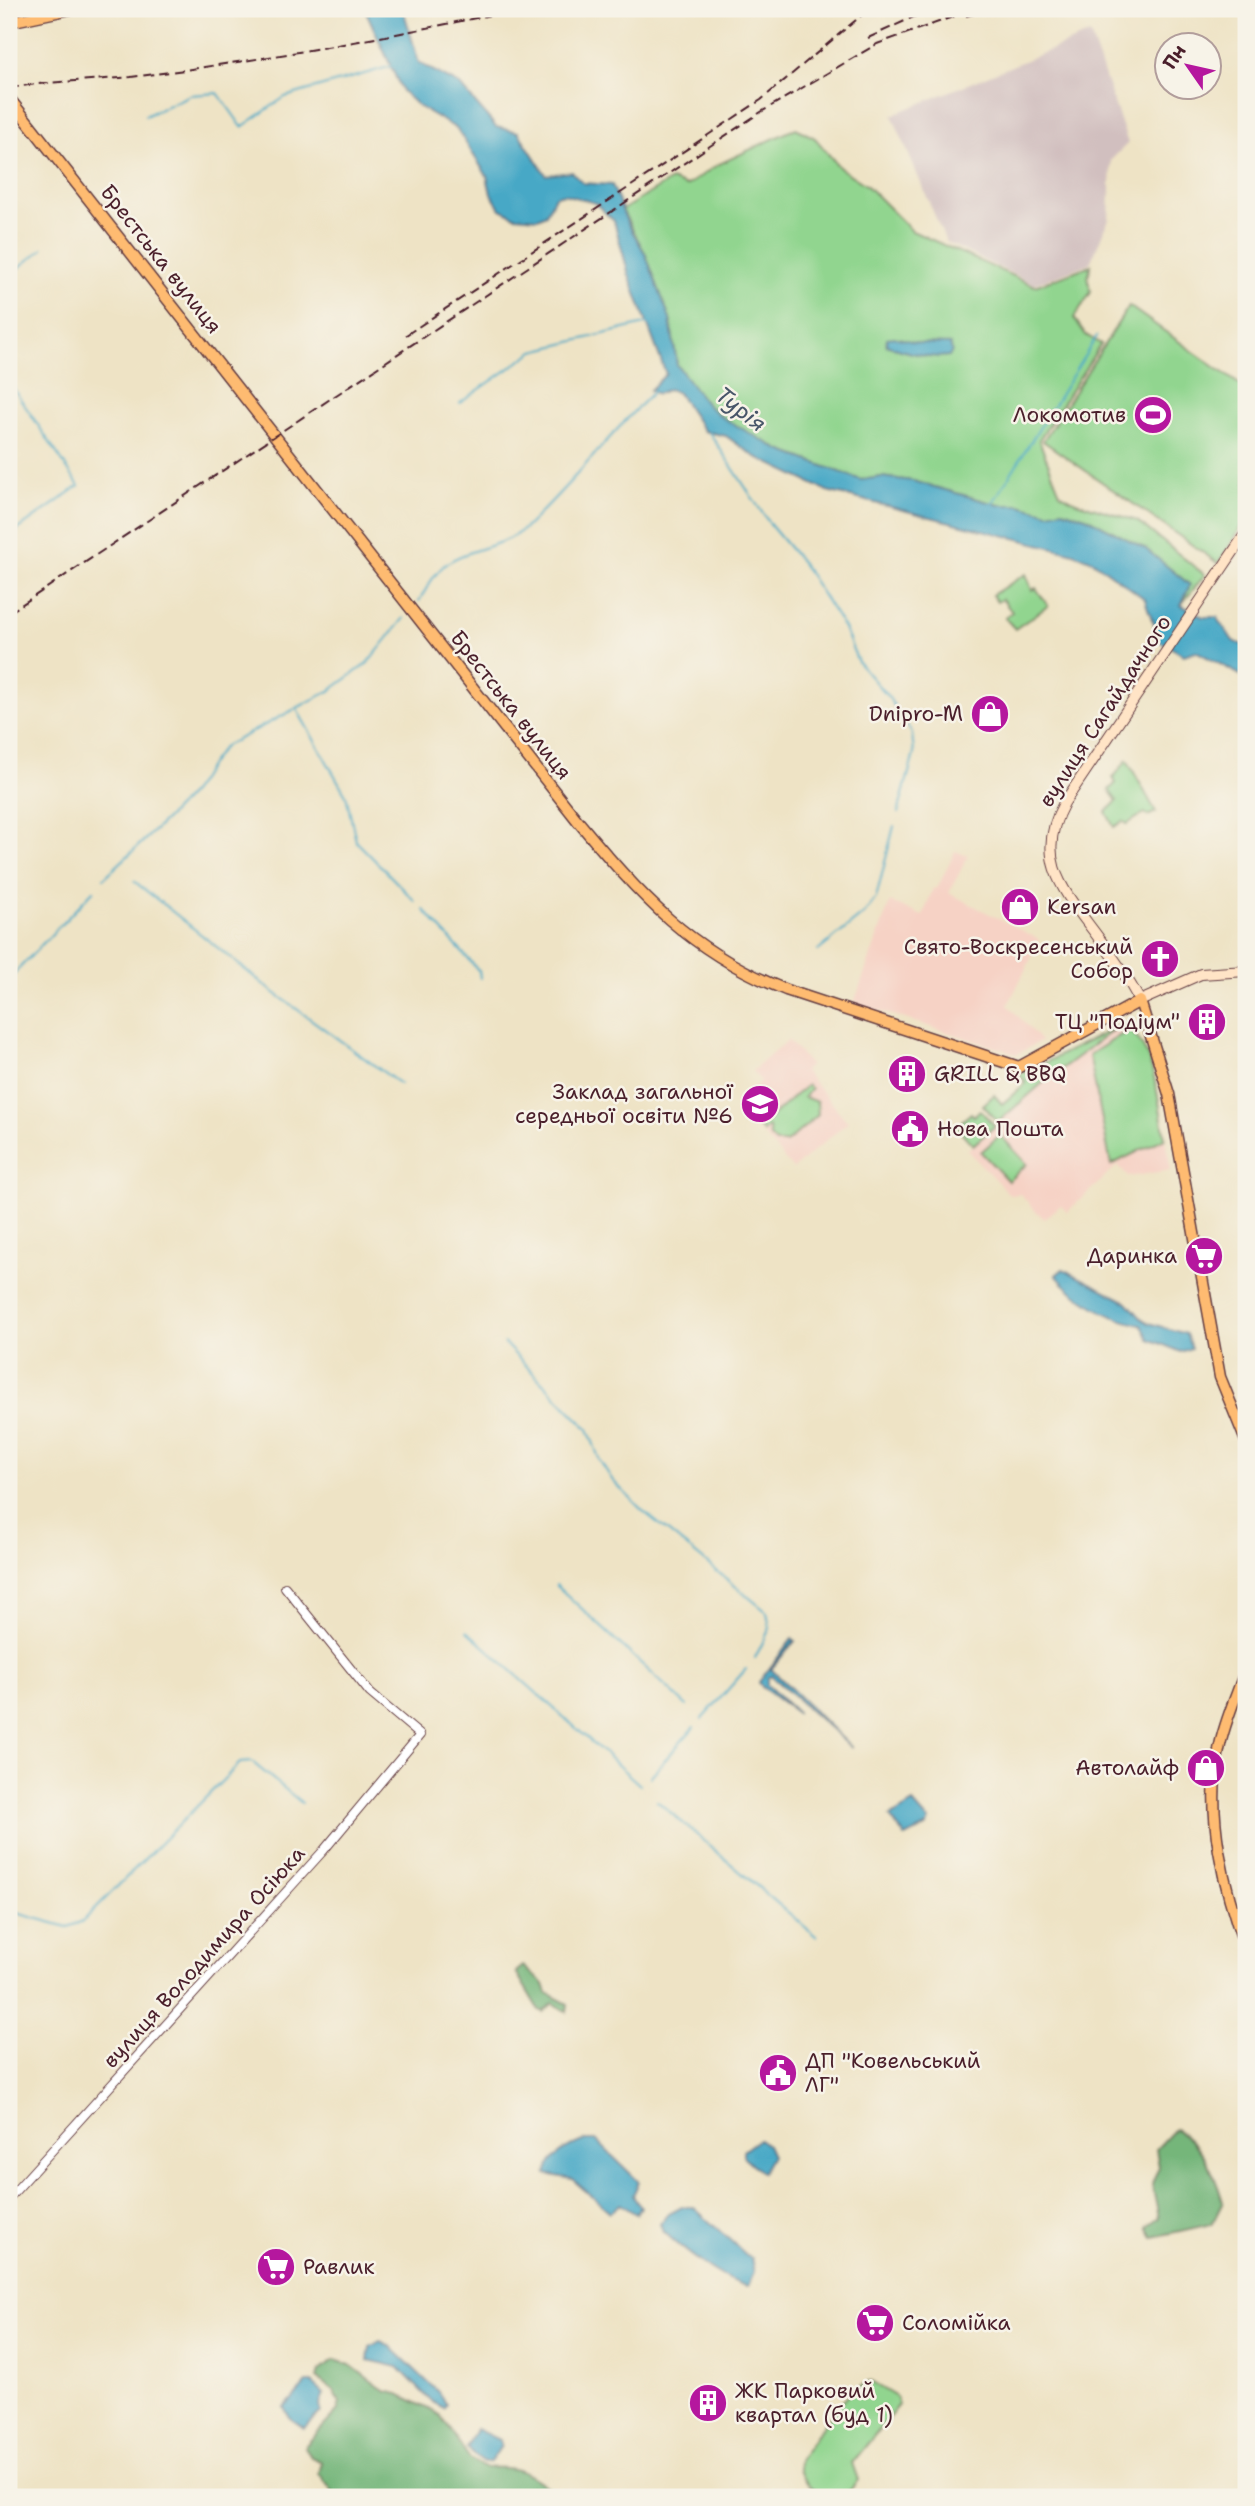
<svg xmlns="http://www.w3.org/2000/svg" width="1255" height="2506" font-family="'Shantell Sans',sans-serif">
	<rect width="100%" height="100%" fill="#f7f3e8"/>
	<filter id="ink" filterUnits="userSpaceOnUse"><feTurbulence type="fractalNoise" baseFrequency=".0143" numOctaves="2"/><feDisplacementMap in="SourceGraphic" scale="14" xChannelSelector="R" yChannelSelector="G"/><feConvolveMatrix kernelMatrix="1 2 1 2 8 2 1 2 1" color-interpolation-filters="sRGB"/></filter>
	<filter id="wash" filterUnits="userSpaceOnUse"><feTurbulence type="fractalNoise" baseFrequency=".00686" numOctaves="4" result="noise"/><feDisplacementMap in="SourceGraphic" scale="28" xChannelSelector="R" yChannelSelector="G"/><feGaussianBlur stdDeviation="1.57" result="paint"/><feColorMatrix in="noise" values="0 0 0 0 0 0 0 0 0 0 0 0 0 0 0 0 0 1.4 0 .05"/><feComposite in="paint" operator="in"/></filter>
	<g filter="url(#wash)">
		<rect width="100%" height="100%" fill="#eee3c5"/>
		<path fill="#f6d2c5" fill-rule="evenodd" d="M 955,851 L 968,856 L 949,893 L 1040,940 L 1008,1005 L 1041,1041 L 1017,1054 L 854,1003 L 890,902 L 923,916 L 933,888 L 937,889 Z
			M 1119,1026 L 1135,1034 L 1146,1053 L 1156,1089 L 1171,1170 L 1128,1177 L 1118,1165 L 1067,1212 L 1061,1205 L 1044,1219 L 1020,1194 L 1010,1195 L 967,1150 L 1046,1080 Z
			M 788,1040 L 810,1065 L 804,1071 L 848,1122 L 793,1169 L 735,1103 L 761,1081 L 752,1071 ZM 807,1085 L 802,1098 L 814,1099 L 819,1105 L 819,1113 L 784,1144 L 774,1142 L 769,1134 L 770,1125 L 759,1127 Z"/>
		<path fill="#d1bfbf" d="M 1090,34 L 1128,143 L 1111,160 L 1109,219 L 1090,263 L 1034,284 L 946,242 L 892,115 Z"/>
		<path fill="#91d58f" stroke="#6e7a5d" stroke-width="2" d="M 796,128 L 815,138 L 840,168 L 866,185 L 912,231 L 1035,286 L 1091,265 L 1088,277 L 1091,292 L 1074,318 L 1086,335 L 1101,344 L 1039,440 L 1060,493 L 1076,502 L 1137,521 L 1205,575 L 1181,605 L 1190,585 L 1146,549 L 1086,517 L 1062,510 L 1049,513 L 1019,505 L 999,505 L 913,481 L 882,477 L 861,480 L 780,450 L 723,418 L 707,405 L 677,365 L 670,319 L 645,253 L 622,210 L 671,180 L 686,186 L 717,165 Z
			M 1129,306 L 1246,389 L 1246,520 L 1218,563 L 1043,441 Z
			M 1026,574 L 1032,590 L 1036,588 L 1048,606 L 1015,629 L 1005,618 L 1012,612 L 1002,599 L 997,602 L 992,595 Z
			M 1127,760 L 1156,812 L 1148,816 L 1145,813 L 1127,824 L 1123,821 L 1114,827 L 1106,812 L 1117,801 L 1109,790 L 1116,783 L 1113,778 Z
			M 1119,1026 L 1053,1075 L 1044,1063 Z
			M 1129,1030 C 1155,1049 1159,1107 1165,1138 L 1111,1165 L 1089,1055 Z
			M 1036,1067 L 1046,1080 L 998,1122 L 983,1105 L 994,1095 L 1002,1104 L 1026,1083 L 1019,1074 Z
			M 807,1085 L 811,1089 L 804,1097 L 817,1102 L 818,1115 L 786,1143 L 776,1143 L 770,1137 L 769,1127 L 763,1132 L 759,1127 Z
			M 980,1110 L 995,1126 L 973,1145 L 956,1126 L 971,1113 L 974,1116 Z
			M 1000,1135 L 1027,1164 L 1008,1181 L 981,1152 Z
			M 871,2382 L 896,2397 L 899,2405 L 852,2463 L 858,2480 L 845,2497 C 824,2497 796,2485 799,2460 C 813,2440 847,2385 871,2382 Z"/>
		<path fill="#74b67a" stroke="#5f6a52" stroke-width="2" d="M 523,1966 L 544,1984 L 547,1993 L 568,2004 L 567,2012 L 553,2003 L 543,2012 L 538,2009 L 516,1972 Z
			M 1175,2129 C 1202,2143 1215,2174 1223,2202 L 1212,2224 L 1153,2237 L 1147,2227 L 1159,2218 L 1152,2184 L 1159,2167 L 1156,2149 Z
			M 335,2360 L 350,2365 L 385,2391 L 399,2394 L 440,2415 L 470,2459 L 484,2468 C 522,2465 531,2475 560,2497 L 336,2497 L 319,2473 L 322,2462 L 311,2457 L 304,2447 L 337,2412 L 340,2403 L 334,2391 L 317,2378 L 319,2371 Z"/>
		<path fill="#46a8c6" stroke="#486478" stroke-width="2" d="M 365,9 L 403,9 L 419,63 L 460,85 L 496,127 L 518,132 L 546,175 L 572,172 L 583,183 L 612,185 L 627,222 L 645,253 L 670,319 L 677,365 L 707,405 L 723,418 L 780,450 L 861,480 L 882,477 L 913,481 L 999,505 L 1019,505 L 1049,513 L 1062,510 L 1086,517 L 1146,549 L 1190,585 L 1181,605 L 1203,617 L 1217,617 L 1233,641 L 1246,646 L 1246,678 L 1196,651 L 1184,655 L 1156,639 C 1157,626 1148,612 1145,599 L 1093,561 L 1074,553 L 827,491 L 754,456 L 726,436 L 704,431 L 678,393 L 669,389 L 657,394 L 650,390 L 666,374 L 629,275 L 614,221 L 595,203 L 564,194 L 555,196 L 546,214 L 538,218 L 515,216 L 501,209 L 491,194 L 487,176 L 457,129 L 418,106 L 402,91 Z
			M 894,337 L 919,343 L 950,344 L 952,351 L 949,356 C 929,359 905,352 886,345 L 887,338 Z
			M 1063,1269 L 1127,1302 L 1141,1318 L 1149,1323 L 1186,1334 L 1191,1348 L 1181,1352 L 1149,1339 L 1141,1324 C 1114,1322 1073,1297 1056,1275 Z
			M 792,1639 L 795,1641 L 771,1669 L 852,1748 L 771,1676 L 767,1678 L 767,1685 L 798,1714 L 761,1686 L 759,1682 Z
			M 913,1803 L 929,1821 L 927,1826 L 906,1837 L 890,1817 Z
			M 759,2139 L 767,2145 L 772,2156 L 762,2173 L 743,2156 L 743,2151 Z
			M 586,2140 L 596,2140 L 639,2182 L 633,2195 L 641,2208 L 636,2214 L 620,2204 L 610,2212 L 572,2179 L 546,2174 C 551,2154 569,2147 586,2140 Z
			M 682,2207 L 693,2207 L 751,2259 L 754,2273 L 748,2286 C 723,2282 682,2249 663,2231 L 660,2224 L 667,2215 Z
			M 380,2341 L 389,2345 L 438,2392 L 446,2404 L 444,2408 L 432,2402 L 398,2367 L 368,2360 L 370,2347 Z
			M 307,2383 L 312,2383 L 324,2394 L 320,2403 L 321,2412 L 304,2428 L 290,2418 L 284,2408 Z
			M 476,2429 L 499,2440 L 501,2446 L 490,2462 L 483,2463 L 467,2448 Z"/>
		<g fill="none" stroke-linecap="round" stroke-linejoin="round">
			<path stroke="#46a8c6" stroke-width="2" d="M 145,116 L 190,95 L 218,93 L 242,127 L 285,97 L 392,66
				M 9,275 L 43,249
				M 9,382 L 79,486 L 9,536
				M 460,403 L 534,351 L 649,323
				M 709,432 L 771,526 L 802,563 L 844,628 L 858,662 L 889,698 L 912,733 L 914,754 L 898,813
				M 992,504 L 1097,336
				M 419,601 C 427,588 435,572 447,563 C 471,547 502,548 525,528 C 571,485 608,436 653,392
				M 296,708 L 346,795 L 356,841 L 415,901
				M 104,878 C 133,851 163,824 190,794 C 203,779 210,760 225,746 L 331,690 L 368,663 L 404,618
				M 134,881 L 272,991 L 400,1084
				M 424,910 L 479,971 L 480,978
				M 818,951 L 865,913 L 876,898 L 894,826
				M 9,979 L 94,890
				M 504,1343 L 588,1429 L 600,1461 L 613,1481 L 643,1511 L 767,1612 L 770,1628 L 755,1658
				M 556,1585 L 687,1706
				M 467,1631 L 640,1785
				M 702,1719 L 746,1669
				M 650,1777 L 694,1727
				M 657,1801 L 817,1937
				M 9,1911 L 68,1927 L 83,1921 L 240,1763 L 252,1762 L 302,1803"/>
		</g>
	</g>
	<g filter="url(#ink)">
		<g fill="none" stroke-linecap="round" stroke-linejoin="round">
			<g stroke="#633c42" stroke-width="10">
				<path id="tertiary" d="M 9,2198 L 324,1850 L 420,1735 L 370,1693 L 285,1587"/>
			</g>
			<g stroke="#633c42" stroke-width="12">
				<path id="secondary" d="M 1246,533 L 1064,803 C 1034,858 1062,889 1095,933 C 1112,955 1127,977 1140,1001 L 1201,974 L 1246,971"/>
			</g>
			<g stroke="#633c42" stroke-width="13">
				<path id="primary" d="M 9,98 L 577,820 C 641,897 690,952 786,990 L 1019,1067 L 1140,1001 L 1169,1094 L 1220,1377 L 1246,1441
					M 1246,1669 C 1237,1695 1224,1722 1219,1750 C 1205,1813 1224,1890 1246,1949"/>
			</g>
			<g stroke="#633c42" stroke-width="13">
				<path id="trunk" d="M 9,22 L 71,9"/>
			</g>
			<use href="#tertiary" stroke="#fff" stroke-width="8"/>
			<use href="#secondary" stroke="#ffe4c6" stroke-width="10"/>
			<use href="#primary" stroke="#febb71" stroke-width="10"/>
			<use href="#trunk" stroke="#febb71" stroke-width="10"/>
			<path stroke="#4a1f2b" stroke-width="2" stroke-dasharray="10 5" stroke-linecap="butt" d="M 966,16 L 993,9
				M 868,38 L 931,9
				M 9,88 C 49,81 90,81 131,77 C 261,61 391,36 519,9
				M 406,335 L 761,100 L 869,9
				M 9,613 L 761,112 L 877,44 L 975,9"/>
		</g>
	</g>
	<defs>
		<g id="stadium-disc" transform="scale(2.0125)"><circle r="9.5" fill="#b5179e" stroke="#f7f3e8"/><path d="M0-5a6.5 5 0 1 0 0 10a6.5 5 0 1 0 0-10ZM-3.5-1.8h7v3.6h-7Z" fill="#fff"/></g>
		<g id="shop-disc" transform="scale(2.0125)"><circle r="9.5" fill="#b5179e" stroke="#f7f3e8"/><path d="M-5-2.5h2.3a2.7 3.5 0 0 1 5.4 0H5L5.5 6h-11ZM-1.5-2.5h3a1.5 2.3 0 0 0-3 0Z" fill="#fff"/></g>
		<g id="church-disc" transform="scale(2.0125)"><circle r="9.5" fill="#b5179e" stroke="#f7f3e8"/><path d="M-1.2-6h2.4v3.5h3.3v2.4h-3.3V6h-2.4V-.1h-3.3v-2.4h3.3Z" fill="#fff"/></g>
		<g id="building-disc" transform="scale(2.0125)"><circle r="9.5" fill="#b5179e" stroke="#f7f3e8"/><path d="M-4-6H4V6H1V3H-1V6H-4ZM-2.5-4.3h1.7v1.8h-1.7ZM.8-4.3h1.7v1.8H.8ZM-2.5-1h1.7V.8h-1.7ZM.8-1h1.7V.8H.8Z" fill="#fff"/></g>
		<g id="school-disc" transform="scale(2.0125)"><circle r="9.5" fill="#b5179e" stroke="#f7f3e8"/><path d="M0-5L7-2L0 1L-7-2ZM-4 1L0 2.5L4 1V4Q0 6-4 4Z" fill="#fff"/></g>
		<g id="civic-disc" transform="scale(2.0125)"><circle r="9.5" fill="#b5179e" stroke="#f7f3e8"/><path d="M-.6-6.5H3V-4.5H.6V-3L4-1V1h2V6H-6V1h2V-1L-.6-3ZM-1.2 2.5V6h2.4V2.5Z" fill="#fff"/></g>
		<g id="supermarket-disc" transform="scale(2.0125)"><circle r="9.5" fill="#b5179e" stroke="#f7f3e8"/><path d="M-6-5.5h2.5l.6 2H6L4.5 2H-2.5L-4.4-4H-6ZM-1.5 3.2a1.3 1.3 0 1 0 .1 0ZM3 3.2a1.3 1.3 0 1 0 .1 0Z" fill="#fff"/></g>
	</defs>
	<g fill-rule="evenodd">
		<use href="#stadium-disc" x="1153" y="415"/>
		<use href="#shop-disc" x="990" y="714"/>
		<use href="#shop-disc" x="1020" y="907"/>
		<use href="#church-disc" x="1160" y="959"/>
		<use href="#building-disc" x="1207" y="1022"/>
		<use href="#building-disc" x="907" y="1074"/>
		<use href="#school-disc" x="760" y="1104"/>
		<use href="#civic-disc" x="910" y="1129"/>
		<use href="#supermarket-disc" x="1204" y="1256"/>
		<use href="#shop-disc" x="1206" y="1768"/>
		<use href="#civic-disc" x="778" y="2073"/>
		<use href="#supermarket-disc" x="276" y="2267"/>
		<use href="#supermarket-disc" x="875" y="2323"/>
		<use href="#building-disc" x="708" y="2403"/>
	</g>
	<g text-anchor="middle" dominant-baseline="central" stroke-width="5" stroke-linejoin="round" paint-order="stroke">
		<g font-size="21" fill="#4a1f2b" stroke="#f7f3e8">
			<text transform="translate(161 259) rotate(52)">Брестська вулиця</text>
			<text transform="translate(511 705) rotate(52)">Брестська вулиця</text>
			<text transform="translate(1105 711) rotate(-57)">вулиця Сагайдачного</text>
			<text transform="translate(204 1957) rotate(-48)">вулиця Володимира Осіюка</text>
		</g>
		<g font-size="21" fill="#4a1f2b" stroke="#f7f3e8" text-anchor="end">
			<text x="1126" y="415">Локомотив</text>
			<text x="963" y="714">Dnipro-M</text>
			<text x="1047" y="907" text-anchor="start">Kersan</text>
			<text x="1133" y="947">Свято-Воскресенський<tspan x="1133" dy="24">Собор</tspan></text>
			<text x="1180" y="1022">ТЦ "Подіум"</text>
			<text x="934" y="1074" text-anchor="start">GRILL &amp; BBQ</text>
			<text x="733" y="1092">Заклад загальної<tspan x="733" dy="24">середньої освіти №6</tspan></text>
			<text x="937" y="1129" text-anchor="start">Нова Пошта</text>
			<text x="1177" y="1256">Даринка</text>
			<text x="1179" y="1768">Автолайф</text>
			<text x="805" y="2061" text-anchor="start">ДП "Ковельський<tspan x="805" dy="24">ЛГ"</tspan></text>
			<text x="303" y="2267" text-anchor="start">Равлик</text>
			<text x="902" y="2323" text-anchor="start">Соломійка</text>
			<text x="735" y="2391" text-anchor="start">ЖК Парковий<tspan x="735" dy="24">квартал (буд 1)</tspan></text>
		</g>
		<g font-size="23" font-style="italic" fill="#485669" stroke="#f7f3e8">
			<text transform="translate(741 409) rotate(38)">Турія</text>
		</g>
	</g>
	<rect width="1255" height="2506" fill="none" stroke="#f7f3e8" stroke-width="35"/>
	<g transform="translate(1188 66) rotate(304)"><circle r="33" fill="#f7f3e8" stroke="#b29e9c" stroke-width="2"/>
	<path d="M0-5L12 26L0 18L-12 26Z" fill="#b5179e"/>
	<text y="-10" font-size="19" font-weight="bold" text-anchor="middle" fill="#4a1f2b">Пн</text>
	</g>
</svg>
